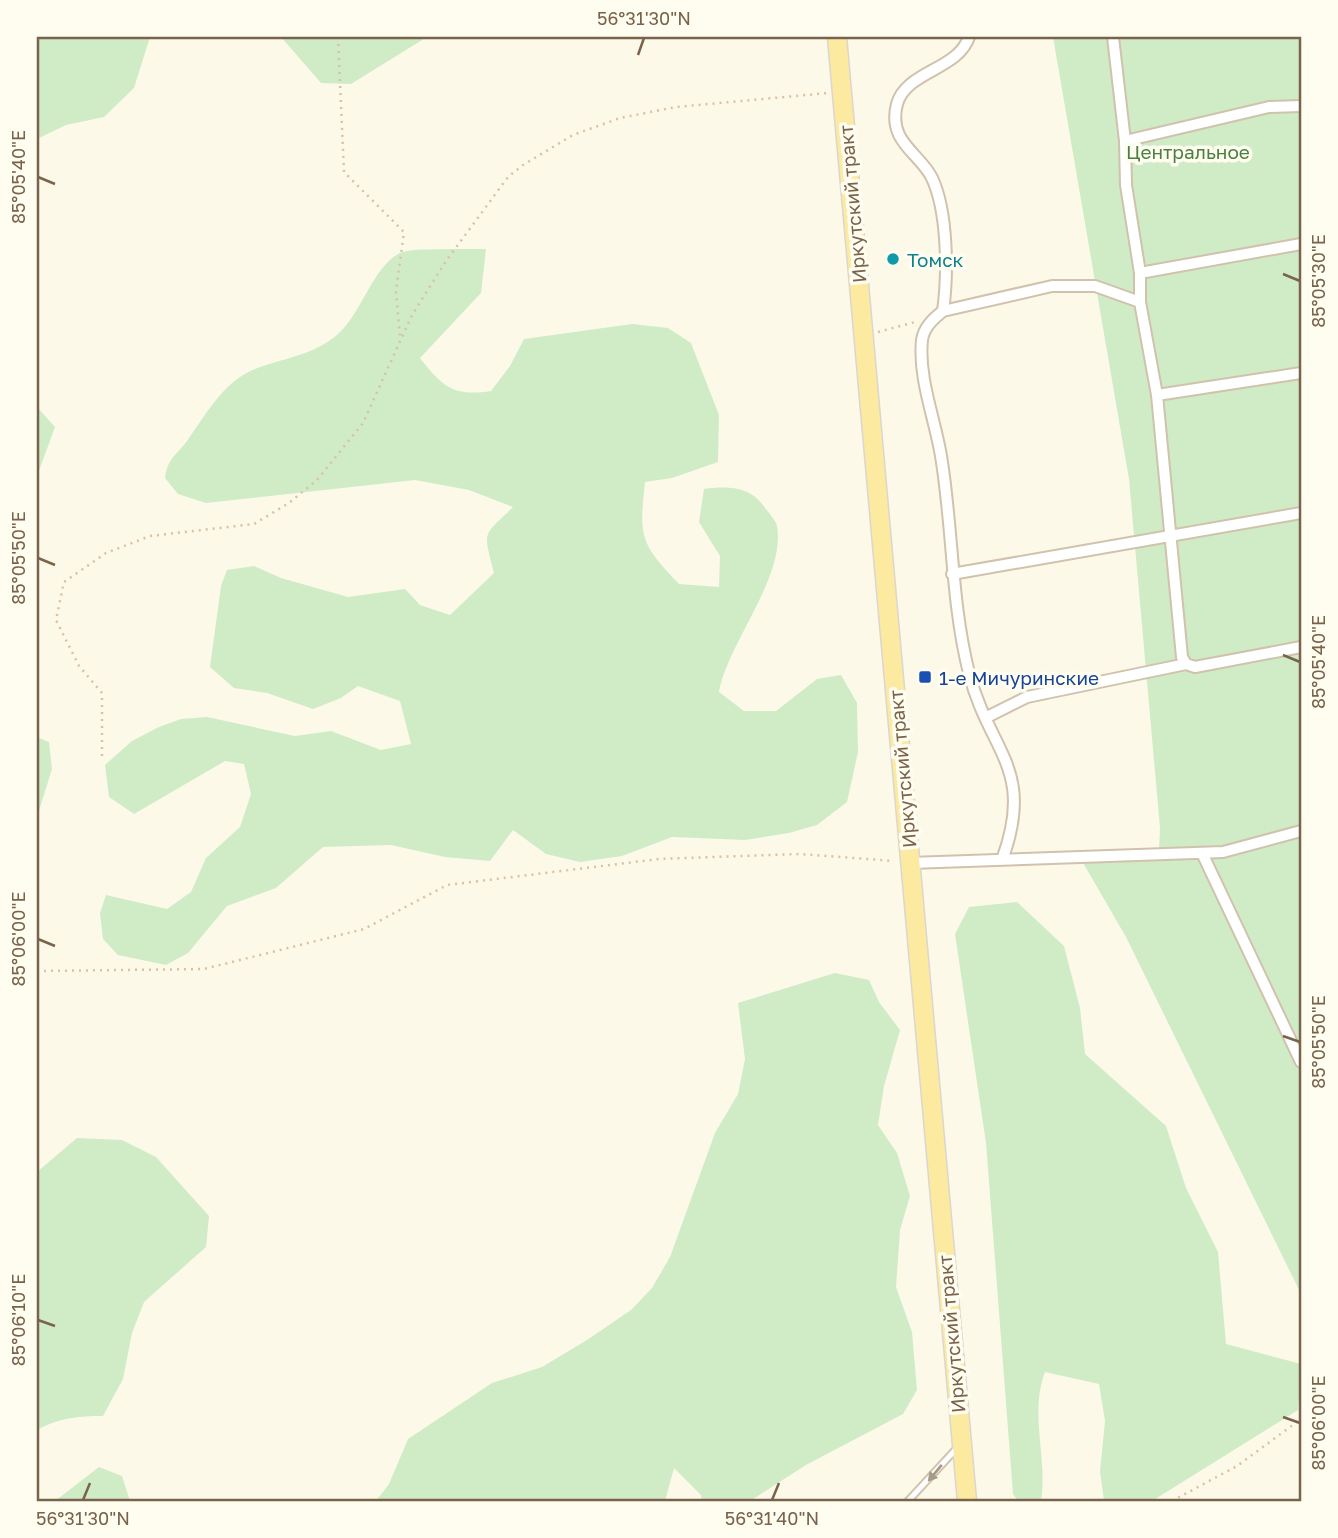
<svg xmlns="http://www.w3.org/2000/svg" width="1338" height="1538" font-family="'Golos Text',sans-serif">
	<rect width="100%" height="100%" fill="#fdf9e9"/>
	<path fill="#cfecc6" d="M 37,37 L 150,37 L 134,88 L 104,117 L 66,125 L 37,139 Z
		M 281,37 L 427,37 L 351,84 L 321,83 Z
		M 1053,37 L 1301,37 L 1301,1294 L 1126,937 L 1079,856 L 1159,851 L 1160,828 L 1129,479 Z
		M 448,249 L 486,249 L 481,293 L 420,358 C 442,386 453,397 491,391 L 510,366 L 524,339 L 632,324 L 668,328 L 691,343 L 719,415 L 718,462 L 672,478 L 645,482 C 639,538 640,543 679,584 L 719,587 L 720,556 L 699,522 L 704,489 C 728,486 751,486 765,508 C 769,513 776,521 777,526 C 786,577 728,642 719,692 L 744,711 L 776,711 L 817,679 L 841,675 L 857,703 L 858,752 L 847,802 L 817,825 L 789,833 L 745,840 L 672,837 L 622,856 L 580,862 L 546,854 L 513,830 L 490,861 L 445,857 L 391,845 L 323,847 L 276,888 L 227,906 L 188,953 L 166,965 L 118,955 L 103,939 L 100,913 L 106,895 L 167,909 L 191,892 L 206,858 L 240,827 L 251,794 L 244,764 L 225,761 L 134,814 L 109,797 L 105,765 L 132,741 L 159,727 L 181,719 L 207,717 L 295,736 L 331,731 L 381,750 L 411,744 L 400,701 L 358,686 L 341,698 L 313,709 L 267,693 L 234,688 L 210,667 L 221,586 L 227,570 L 254,566 L 281,578 L 348,597 L 405,589 L 420,605 L 450,615 L 494,573 C 483,530 482,537 513,507 L 469,490 L 415,480 L 206,503 L 178,494 L 165,478 C 168,456 178,455 189,438 C 207,413 224,381 255,369 C 283,358 315,355 338,334 C 361,314 374,265 400,253 C 412,248 435,250 448,249 Z
		M 37,407 L 55,427 L 37,476 Z
		M 37,737 L 49,742 L 52,769 L 37,817 Z
		M 1017,902 L 1064,946 L 1080,1008 L 1085,1054 L 1166,1126 L 1186,1188 L 1218,1252 L 1226,1344 L 1301,1364 L 1298,1410 L 1152,1501 L 1104,1501 L 1100,1471 L 1105,1421 L 1099,1384 L 1045,1372 C 1029,1415 1048,1457 1041,1501 L 1018,1501 L 1013,1494 L 986,1143 L 955,934 L 969,907 Z
		M 835,973 L 869,980 L 879,1002 L 900,1030 L 884,1086 L 878,1125 L 897,1153 L 910,1196 L 900,1230 L 896,1287 L 912,1332 L 917,1390 L 903,1414 L 806,1465 L 750,1501 L 702,1501 L 701,1495 L 674,1468 L 665,1501 L 376,1501 L 389,1484 L 408,1439 L 492,1383 L 542,1367 L 587,1340 L 631,1310 L 652,1288 L 670,1257 L 715,1133 L 738,1094 L 745,1059 L 738,1003 Z
		M 77,1138 L 122,1140 L 156,1157 L 209,1216 L 206,1247 L 144,1302 L 132,1333 L 123,1379 L 103,1416 C 79,1416 58,1418 37,1430 L 37,1172 Z
		M 99,1467 L 122,1476 L 130,1501 L 55,1501 Z"/>
	<g fill="none" stroke-linecap="round" stroke-linejoin="round">
		<g stroke="#d0c2ad" stroke-width="9">
			<path id="service" d="M 908,1501 L 957,1448"/>
		</g>
		<g stroke="#d0c2ad" stroke-width="14">
			<path id="minor" d="M 1113,37 L 1125,141 L 1126,185 L 1140,273 L 1140,302 L 1157,395 L 1182,657 L 1186,664
				M 1125,141 L 1269,107 L 1301,106
				M 1140,273 L 1301,244
				M 943,311 C 948,275 948,212 932,178 C 920,153 887,142 897,104 C 906,71 958,70 969,37
				M 1157,395 L 1301,373
				M 952,574 L 1301,513
				M 987,717 L 1027,697 L 1186,664 L 1195,667 L 1301,647
				M 1202,853 L 1301,1062
				M 1002,860 C 1036,768 989,752 969,673 C 951,602 953,528 941,456 C 935,419 918,378 922,340 C 924,327 933,319 943,311 L 1052,286 L 1095,286 L 1140,302
				M 910,863 L 1223,852 L 1301,831"/>
		</g>
		<g stroke="#dcd6d0" stroke-width="21">
			<path id="primary" d="M 837,37 L 967,1501"/>
		</g>
		<path stroke="#d9c1a2" stroke-width="2.5" stroke-dasharray="2 5" stroke-linecap="butt" d="M 338,37 L 344,172 L 404,232 L 396,291 L 400,337
			M 878,332 L 915,322
			M 102,756 L 102,693 L 79,666 L 56,620 L 64,582 L 106,553 L 150,536 L 254,524 L 289,503 L 317,480 L 363,423 L 412,315 L 446,261 L 508,177 L 523,165 L 573,135 L 620,118 L 676,107 L 828,93
			M 37,971 L 204,969 L 364,929 L 447,885 L 659,859 L 800,854 L 894,861
			M 1172,1501 L 1237,1466 L 1301,1419"/>
		<use href="#service" stroke="#fff" stroke-width="5"/>
		<use href="#minor" stroke="#fff" stroke-width="10"/>
		<use href="#primary" stroke="#fceaa0" stroke-width="18"/>
	</g>
	<defs><path id="oneway-solid" d="M-6-.8H1V-3.2L6.5 0L1 3.2V.8H-6Z" transform="scale(1.75)"/></defs>
	<use fill="#a89a8a" href="#oneway-solid" transform="translate(935 1473) rotate(130)"/>
	<path fill="none" stroke="#79634b" stroke-width="2.5" d="M 638,55 L 644,38M 38,177 L 55,184M 1283,274 L 1300,281M 38,558 L 55,565M 1283,655 L 1300,662M 38,939 L 55,946M 1283,1036 L 1300,1042M 38,1320 L 55,1326M 1283,1417 L 1300,1423M 83,1500 L 90,1483M 772,1500 L 779,1483"/>
	<circle fill="#0f9aa8" stroke="#fffcf0" stroke-width="2.5" cx="893" cy="259" r="7"/>
	<rect fill="#1a4fb4" stroke="#fffcf0" stroke-width="2.5" x="918" y="670" width="14" height="14" rx="3.5"/>
	<g text-anchor="middle" dominant-baseline="central" stroke-width="7" stroke-linejoin="round" paint-order="stroke">
		<g font-size="19" fill="#4a7f42" stroke="#fffcf0">
			<text x="1188" y="151">Центральное</text>
		</g>
		<g font-size="19" fill="#79634b" stroke="#fffcf0">
			<text transform="translate(852 204) rotate(-95)">Иркутский тракт</text>
			<text transform="translate(902 769) rotate(-95)">Иркутский тракт</text>
			<text transform="translate(951 1334) rotate(-95)">Иркутский тракт</text>
		</g>
		<g font-size="19" fill="#0d838f" stroke="#fffcf0" text-anchor="start">
			<text x="907" y="259">Томск</text>
		</g>
		<g font-size="19" fill="#164399" stroke="#fffcf0" text-anchor="start">
			<text x="939" y="677">1-е Мичуринские</text>
		</g>
	</g>
	<rect width="1338" height="1538" fill="none" stroke="#fffcf0" stroke-width="77"/>
	<rect x="38" y="38" width="1262" height="1462" fill="none" stroke="#79634b" stroke-width="2.5"/>
	<g font-size="18" text-anchor="middle" fill="#79634b">
		<text x="644" y="25">56°31'30"N</text>
		<text transform="translate(19 177) rotate(-90)" y="6">85°05'40"E</text>
		<text transform="translate(1319 281) rotate(-90)" y="6">85°05'30"E</text>
		<text transform="translate(19 558) rotate(-90)" y="6">85°05'50"E</text>
		<text transform="translate(1319 662) rotate(-90)" y="6">85°05'40"E</text>
		<text transform="translate(19 939) rotate(-90)" y="6">85°06'00"E</text>
		<text transform="translate(1319 1042) rotate(-90)" y="6">85°05'50"E</text>
		<text transform="translate(19 1320) rotate(-90)" y="6">85°06'10"E</text>
		<text transform="translate(1319 1423) rotate(-90)" y="6">85°06'00"E</text>
		<text x="83" y="1525">56°31'30"N</text>
		<text x="772" y="1525">56°31'40"N</text>
	</g>
</svg>
